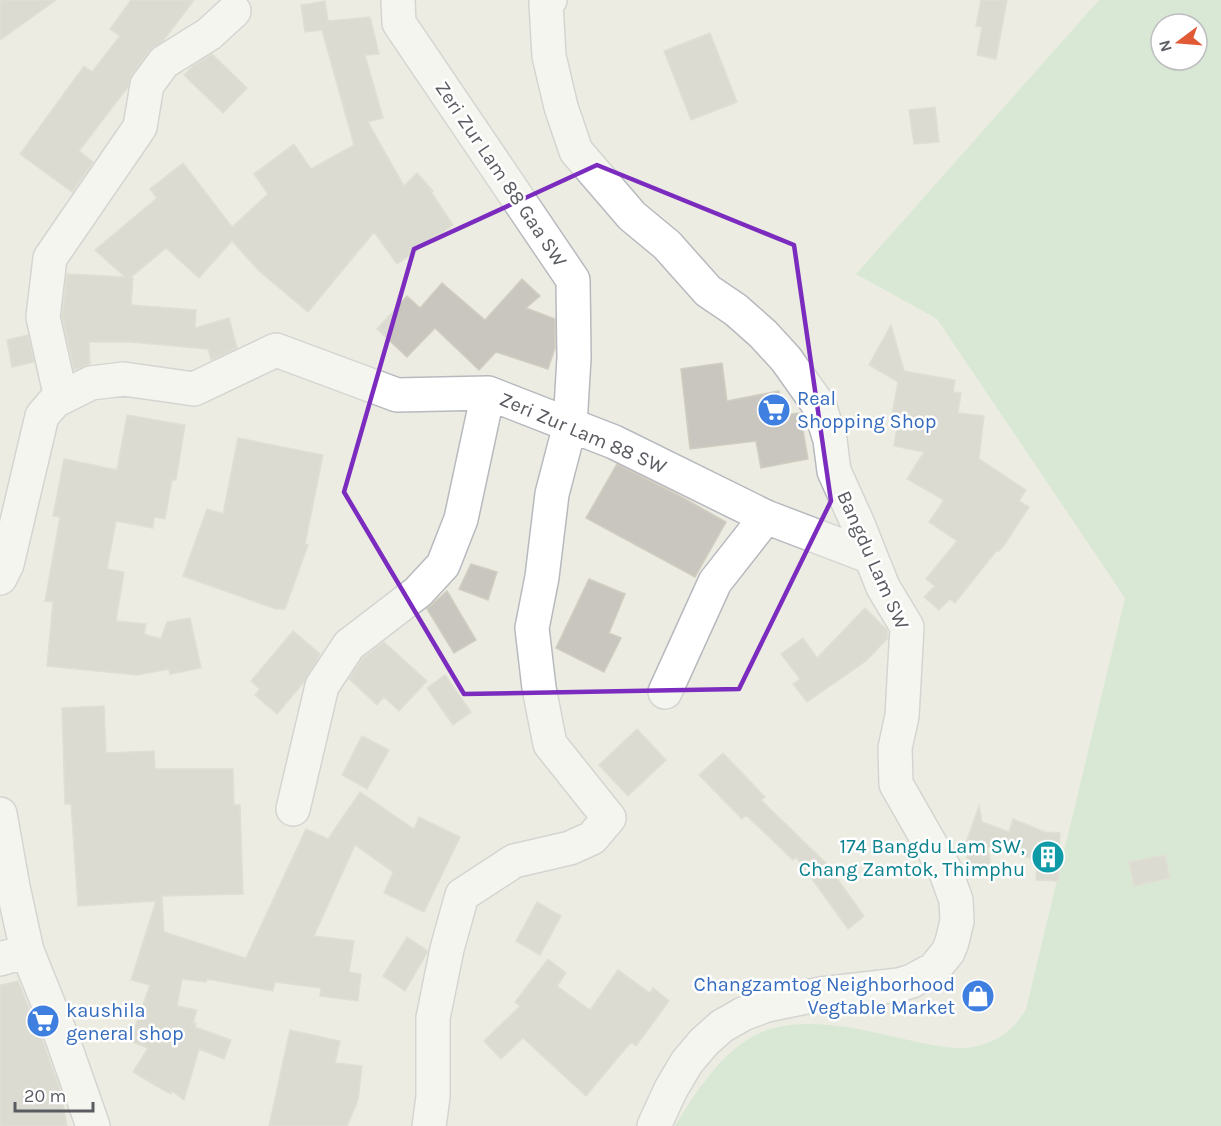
<svg xmlns="http://www.w3.org/2000/svg" width="1221" height="1126" font-family="Karla,sans-serif">
	<rect width="100%" height="100%" fill="#ecece2"/>
	<path fill="#bfe3c5" fill-rule="evenodd" d="M 1099,0 L 1221,0 L 1221,1126 L 675,1126 C 695,1093 723,1049 760,1033 C 804,1013 868,1031 913,1041 C 932,1045 952,1050 972,1047 C 996,1043 1014,1030 1026,1009 L 1125,598 L 937,319 L 856,274 ZM 1161,24 L 1197,24 L 1197,60 L 1161,60 Z"/>
	<path fill="#c8c6bf" stroke="#d1cec1" stroke-width="1.5" d="M 0,0 L 56,0 L 0,40 Z
		M 131,0 L 194,0 L 163,41 L 149,51 L 132,74 L 128,87 L 79,151 L 93,162 L 72,192 L 20,154 L 84,66 L 92,72 L 120,36 L 110,29 Z
		M 981,0 L 1007,0 L 996,59 L 977,55 L 982,27 L 976,26 Z
		M 325,1 L 328,21 L 370,17 L 379,54 L 365,55 L 383,118 L 368,122 L 404,186 L 417,173 L 433,191 L 431,192 L 453,225 L 397,264 L 374,232 L 308,312 L 259,271 L 232,241 L 199,278 L 166,248 L 130,278 L 133,278 L 131,305 L 196,310 L 195,328 L 229,318 L 237,348 L 211,360 L 208,349 L 130,342 L 89,342 L 90,364 L 74,370 L 62,316 L 67,274 L 125,277 L 95,250 L 157,198 L 150,189 L 183,163 L 232,227 L 268,194 L 254,174 L 294,144 L 311,169 L 354,145 L 322,30 L 305,32 L 301,5 Z
		M 710,33 L 737,102 L 691,120 L 664,51 Z
		M 212,54 L 247,88 L 223,113 L 184,75 L 193,66 Z
		M 935,107 L 939,142 L 914,144 L 909,110 Z
		M 522,279 L 540,296 L 526,308 L 555,319 L 555,348 L 548,369 L 496,352 L 479,370 L 435,328 L 407,357 L 377,329 L 407,296 L 420,308 L 442,283 L 485,320 Z
		M 891,325 L 904,371 L 955,380 L 953,392 L 961,393 L 958,413 L 984,416 L 979,459 L 1026,490 L 1019,501 L 1029,507 L 1005,544 L 999,551 L 997,550 L 955,603 L 950,599 L 939,610 L 924,597 L 935,586 L 926,579 L 957,541 L 929,522 L 944,500 L 907,479 L 924,452 L 894,446 L 897,427 L 890,425 L 898,382 L 869,365 Z
		M 28,335 L 34,362 L 12,367 L 7,340 Z
		M 722,363 L 727,401 L 779,391 L 783,415 L 800,413 L 808,459 L 761,468 L 756,441 L 690,449 L 681,369 Z
		M 127,415 L 185,425 L 176,480 L 172,480 L 165,519 L 154,517 L 153,528 L 116,521 L 107,569 L 124,572 L 116,621 L 146,624 L 144,634 L 161,639 L 167,622 L 190,618 L 201,668 L 170,674 L 169,669 L 137,675 L 47,666 L 53,602 L 45,601 L 60,517 L 53,516 L 64,459 L 117,470 Z
		M 238,438 L 323,455 L 305,544 L 308,545 L 285,609 L 276,609 L 183,576 L 207,509 L 223,514 Z
		M 617,464 L 680,496 L 726,522 L 695,577 L 586,518 Z
		M 471,564 L 497,572 L 488,600 L 459,589 Z
		M 589,579 L 625,594 L 609,633 L 621,638 L 604,672 L 556,648 Z
		M 447,591 L 476,640 L 454,653 L 427,609 Z
		M 865,608 L 887,630 L 888,638 L 866,661 L 807,702 L 793,684 L 800,679 L 781,654 L 803,638 L 817,658 Z
		M 293,631 L 320,654 L 304,682 L 277,714 L 255,695 L 260,689 L 251,681 Z
		M 384,642 L 427,681 L 399,711 L 384,697 L 377,705 L 349,679 L 363,658 Z
		M 445,675 L 471,712 L 453,725 L 427,688 Z
		M 104,706 L 106,753 L 154,751 L 155,769 L 233,769 L 234,805 L 240,805 L 243,894 L 162,896 L 164,932 L 245,958 L 245,960 L 306,829 L 328,839 L 360,792 L 414,829 L 419,817 L 460,837 L 424,912 L 384,893 L 393,872 L 355,845 L 314,936 L 354,941 L 349,972 L 361,974 L 358,1001 L 320,996 L 321,988 L 275,982 L 273,991 L 207,979 L 206,982 L 182,979 L 177,1006 L 197,1010 L 193,1023 L 196,1023 L 195,1027 L 231,1040 L 224,1059 L 199,1049 L 184,1100 L 172,1091 L 171,1094 L 158,1087 L 133,1072 L 148,1048 L 130,1041 L 150,985 L 131,980 L 156,901 L 78,906 L 71,804 L 65,804 L 62,708 Z
		M 637,729 L 666,760 L 628,796 L 599,765 Z
		M 362,736 L 389,750 L 367,789 L 342,775 Z
		M 723,753 L 765,797 L 761,800 L 826,863 L 864,916 L 848,929 L 796,857 L 793,860 L 746,815 L 742,819 L 699,775 Z
		M 979,806 L 982,822 L 1009,832 L 1013,819 L 1045,832 L 1060,833 L 1058,881 L 1036,880 L 1037,860 L 987,846 L 991,864 L 968,867 L 965,846 Z
		M 1165,855 L 1170,878 L 1134,886 L 1129,862 Z
		M 537,902 L 561,916 L 540,955 L 516,941 Z
		M 407,937 L 428,951 L 405,991 L 383,976 Z
		M 548,959 L 566,973 L 557,986 L 590,1010 L 618,970 L 650,993 L 653,988 L 669,1001 L 636,1046 L 631,1042 L 586,1096 L 523,1038 L 501,1059 L 484,1041 L 520,1006 L 515,1002 Z
		M 18,981 L 43,1042 L 61,1092 L 67,1126 L 0,1126 L 0,985 Z
		M 290,1030 L 340,1041 L 335,1063 L 362,1066 L 358,1100 L 347,1126 L 269,1126 Z"/>
	<g fill="none" stroke-linecap="round" stroke-linejoin="round">
		<g stroke="#b7b9be" stroke-width="36">
			<path id="minor" d="M 398,0 L 399,23 L 573,280 L 574,358 L 570,425 L 552,494 L 542,577 L 532,628 L 539,688 L 550,744 L 609,818 L 592,838 L 570,848 L 514,861 L 462,895 L 447,949 L 433,1018 L 433,1097 L 429,1126
				M 550,0 L 546,4 L 549,56 L 561,107 L 576,151 L 632,216 L 667,245 L 708,291 L 736,310 L 763,334 L 786,359 L 820,407 L 830,440 L 834,471 L 857,522 L 883,587 L 907,627 L 902,716 L 895,748 L 896,784 L 945,870 L 956,900 L 957,921 L 952,942 L 948,952 L 934,969 L 912,981 L 899,985 L 821,994 L 767,1005 L 743,1014 L 722,1026 L 704,1042 L 687,1062 L 671,1089 L 654,1126
				M 61,398 L 43,317 L 50,258 L 140,127 L 147,85 L 164,62 L 209,34 L 234,11
				M 0,578 L 7,564 L 42,416 L 55,401 L 91,383 L 124,379 L 194,389 L 276,350 L 397,395 L 488,393 L 614,442 L 766,517 L 871,557
				M 665,692 L 715,582 L 766,517
				M 293,809 L 322,686 L 349,645 L 418,592 L 443,565 L 461,519 L 488,393
				M 0,814 L 13,887 L 27,951 L 61,1035 L 93,1126
				M 0,959 L 27,951"/>
		</g>
		<use href="#minor" stroke="#fff" stroke-width="33"/>
	</g>
	<path d="M0 0H1221V1126H0ZM 597,165 L 794,245 L 831,501 L 739,689 L 464,694 L 344,492 L 414,249 Z" fill="#ecece2" fill-opacity=".55" fill-rule="evenodd"/>
	<path fill="none" stroke="#7b2cbf" stroke-width="4.5" stroke-linejoin="round" d="M 597,165 L 794,245 L 831,501 L 739,689 L 464,694 L 344,492 L 414,249 Z"/>
	<defs>
		<g id="supermarket-disc" transform="scale(1.725)"><circle r="9.5" fill="#3f7fe0" stroke="#fff"/><path d="M-6-5.5h2.5l.6 2H6L4.5 2H-2.5L-4.4-4H-6ZM-1.5 3.2a1.3 1.3 0 1 0 .1 0ZM3 3.2a1.3 1.3 0 1 0 .1 0Z" fill="#fff"/></g>
		<g id="building-disc" transform="scale(1.725)"><circle r="9.5" fill="#0f9aa8" stroke="#fff"/><path d="M-4-6H4V6H1V3H-1V6H-4ZM-2.5-4.3h1.7v1.8h-1.7ZM.8-4.3h1.7v1.8H.8ZM-2.5-1h1.7V.8h-1.7ZM.8-1h1.7V.8H.8Z" fill="#fff"/></g>
		<g id="shop-disc" transform="scale(1.725)"><circle r="9.5" fill="#3f7fe0" stroke="#fff"/><path d="M-5-2.5h2.3a2.7 3.5 0 0 1 5.4 0H5L5.5 6h-11ZM-1.5-2.5h3a1.5 2.3 0 0 0-3 0Z" fill="#fff"/></g>
	</defs>
	<g fill-rule="evenodd">
		<use href="#supermarket-disc" x="774" y="410"/>
		<use href="#building-disc" x="1048" y="857"/>
		<use href="#shop-disc" x="978" y="996"/>
		<use href="#supermarket-disc" x="43" y="1021"/>
	</g>
	<g text-anchor="middle" dominant-baseline="central" stroke-width="5" stroke-linejoin="round" paint-order="stroke">
		<g font-size="20" fill="#5a5c62" stroke="#fff">
			<text transform="translate(501 174) rotate(56)">Zeri Zur Lam 88 Gaa SW</text>
			<text transform="translate(583 433) rotate(23)">Zeri Zur Lam 88 SW</text>
			<text transform="translate(873 560) rotate(66)">Bangdu Lam SW</text>
		</g>
		<g font-size="20" fill="#366cbe" stroke="#fff" text-anchor="start">
			<text x="797" y="398">Real<tspan x="797" dy="23">Shopping Shop</tspan></text>
			<text x="955" y="984" text-anchor="end">Changzamtog Neighborhood<tspan x="955" dy="23">Vegtable Market</tspan></text>
			<text x="66" y="1010">kaushila<tspan x="66" dy="23">general shop</tspan></text>
		</g>
		<g font-size="20" fill="#0d838f" stroke="#fff" text-anchor="end">
			<text x="1025" y="846">174 Bangdu Lam SW,<tspan x="1025" dy="23">Chang Zamtok, Thimphu</tspan></text>
		</g>
	</g>
	<g transform="translate(1179 42) rotate(254)"><circle r="28" fill="#ffffff" stroke="#bdbec0" stroke-width="1.5"/>
	<path d="M0-4.5L10 22L0 15L-10 22Z" fill="#e05b35"/>
	<text y="-9" font-size="16" font-weight="bold" text-anchor="middle" fill="#5a5c62">N</text>
	</g>
	<path d="M15 1102v9h78v-9" fill="none" stroke="#5a5c62" stroke-width="3"/>
	<text x="24" y="1102" font-size="18" fill="#5a5c62" stroke="#ffffff" stroke-width="4.5" paint-order="stroke">20 m</text>
</svg>
